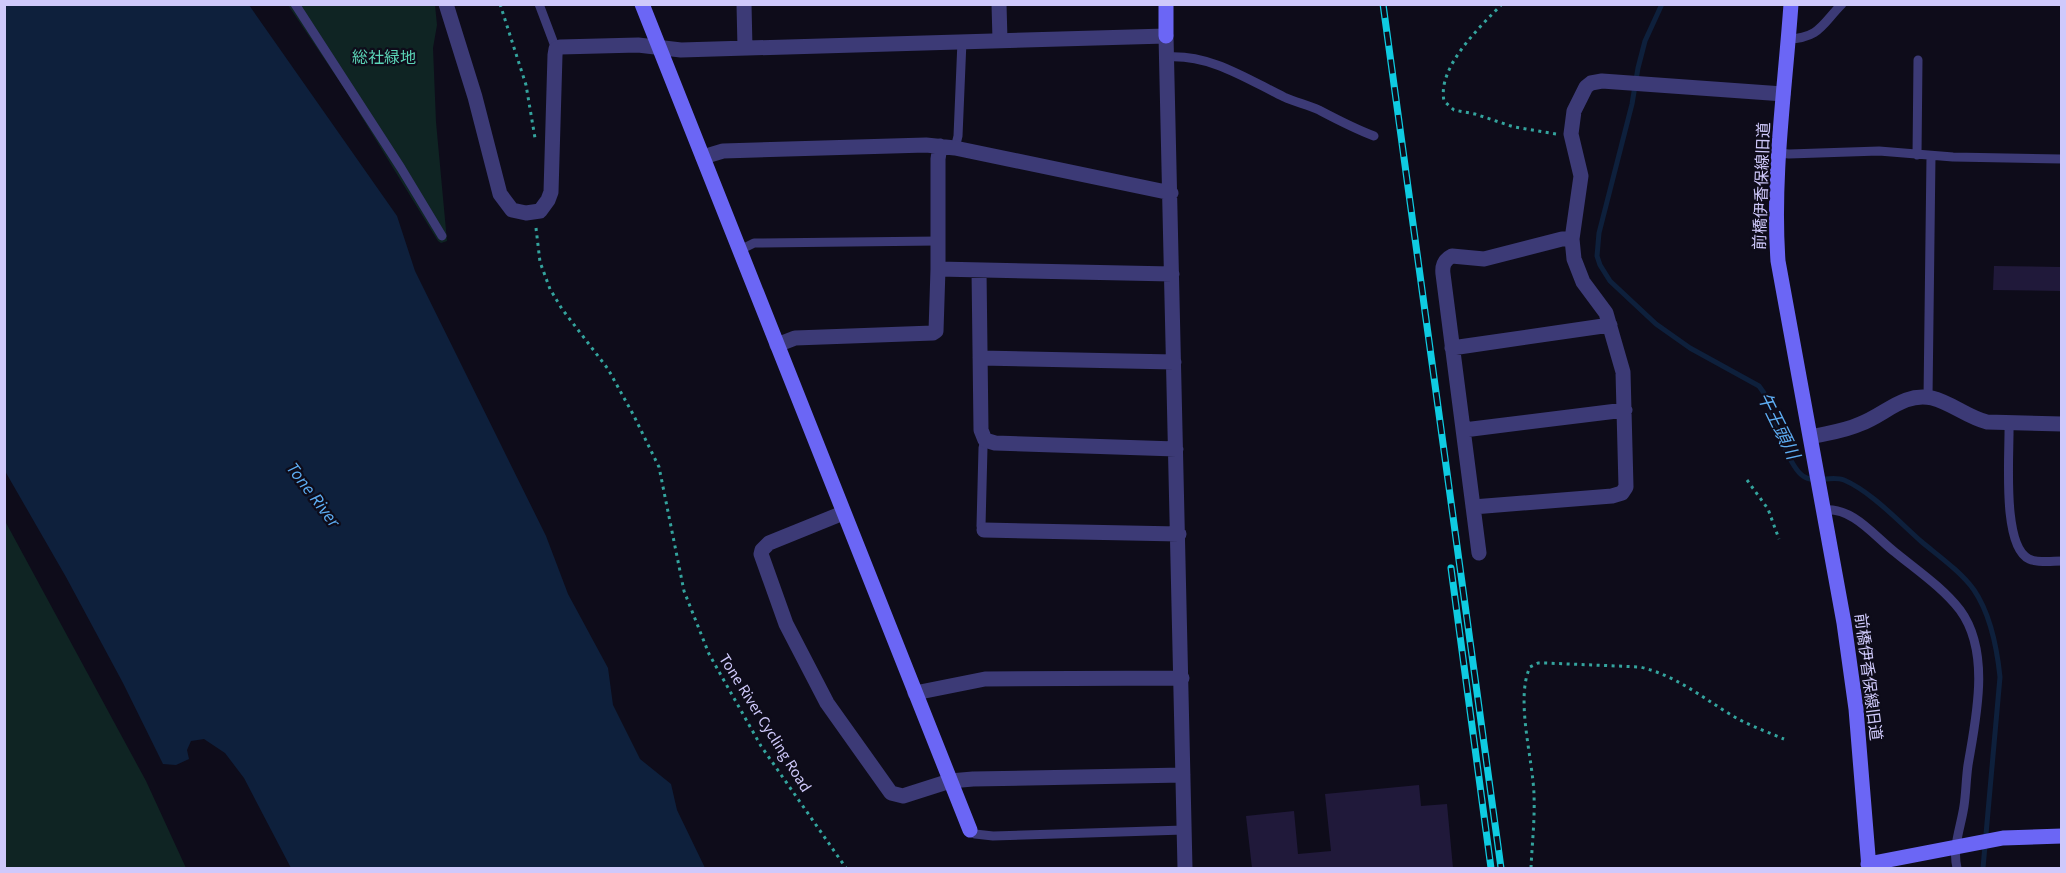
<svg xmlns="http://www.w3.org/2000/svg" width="2066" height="873" font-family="'Source Sans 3','Noto Sans JP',sans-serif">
	<rect width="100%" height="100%" fill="#0e0c1a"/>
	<path fill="#0f2423" d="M 288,5 L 435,5 L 437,25 L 433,48 L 436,122 L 447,241 L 441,243 L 438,241 L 344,88 Z
		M 5,521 L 146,781 L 186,868 L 5,868 Z"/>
	<path fill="#0e203c" d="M 5,4 L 249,5 L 397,216 L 415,271 L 546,536 L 568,594 L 608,668 L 613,705 L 640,759 L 671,784 L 677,810 L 705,868 L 291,868 L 244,778 L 225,753 L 204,739 L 191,741 L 187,750 L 189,759 L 176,765 L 163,764 L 123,683 L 66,577 L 5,471 Z"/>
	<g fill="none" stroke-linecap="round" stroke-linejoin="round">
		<path stroke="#0e203c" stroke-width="5" d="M 1662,4 L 1645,41 L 1638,68 L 1632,104 L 1599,233 L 1597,256 L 1600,265 L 1610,281 L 1656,324 L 1690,348 L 1759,386 L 1764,393 C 1771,412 1788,466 1803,476 C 1814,484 1832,475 1844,480 C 1872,492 1900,523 1923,543 C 1940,557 1961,572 1974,590 C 1991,615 1997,648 2000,677 L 1983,868"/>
	</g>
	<path fill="#20193a" d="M 1994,266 L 2061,267 L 2061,291 L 1993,290 Z
		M 1419,785 L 1421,806 L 1447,804 L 1453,868 L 1252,868 L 1246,816 L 1294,811 L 1298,854 L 1331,851 L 1325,794 Z"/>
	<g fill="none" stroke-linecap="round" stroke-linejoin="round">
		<path stroke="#34a49e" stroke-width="3" stroke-dasharray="3 4.5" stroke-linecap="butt" d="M 500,4 L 526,85 L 535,138
			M 1502,4 C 1480,27 1437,67 1444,101 L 1454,110 L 1475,114 L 1514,127 L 1556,134
			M 536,228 L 540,262 L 550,289 L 562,309 L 608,369 L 634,416 L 659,467 L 684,591 L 709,654 L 761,746 L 846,868
			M 1747,480 L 1768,509 L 1779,539
			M 1531,868 C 1532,844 1535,819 1534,795 C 1533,759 1515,699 1530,667 L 1538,663 L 1545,663 L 1640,667 C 1674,675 1699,695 1728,713 C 1745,724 1765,731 1784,739"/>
		<path stroke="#3c3a76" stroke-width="9" d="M 295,4 L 401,168 L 442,236
			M 539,4 L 556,49
			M 1788,39 C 1820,38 1822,24 1842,4
			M 1167,57 C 1210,54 1247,79 1284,97 C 1295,102 1308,105 1319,110 C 1338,120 1353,128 1374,136
			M 955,148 L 958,136 L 962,41
			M 1779,153 L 1789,154 L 1879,151 L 1953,157 L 2062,159
			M 1917,155 L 1918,60
			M 740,250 L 754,243 L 938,241
			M 1928,398 L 1931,156
			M 2009,423 C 2010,451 2001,546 2029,559 C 2037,563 2052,561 2062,561
			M 1824,510 C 1853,507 1874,536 1896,553 C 1918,571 1943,588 1960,610 C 1991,652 1976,718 1968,765 C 1966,779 1966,793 1964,806 C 1961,827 1952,847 1957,868
			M 984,530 L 981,526 L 983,448 L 985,440
			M 970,830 L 975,834 L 993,836 L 1184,830"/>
		<path stroke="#3c3a76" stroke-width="15" d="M 446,4 L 475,97 L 500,194 L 512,210 L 526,213 L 540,211 L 548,200 L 551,192 L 555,55 L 556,49 L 560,47 L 638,45 L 681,50 L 1166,36 L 1185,868
			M 744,4 L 745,48
			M 999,4 L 1000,40
			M 703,157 L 723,151 L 926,145 L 955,148 L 1171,193
			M 938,269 L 1172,274
			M 979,270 L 981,430 L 985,440 L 995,443 L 1176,449
			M 777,345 L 795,338 L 933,333 L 936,331 L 938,269 L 938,159 L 940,146
			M 1452,348 L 1610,325
			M 980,358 L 1174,362
			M 1464,430 L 1625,410
			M 1811,437 C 1827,433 1845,431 1860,424 C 1885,415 1903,392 1932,398 C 1952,403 1967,417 1987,422 L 2062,424
			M 1473,507 L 1612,496 L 1622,493 L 1626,487 L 1623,372 L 1606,313 L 1583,282 L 1574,259 L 1572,239 L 1581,176 L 1571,134 L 1574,111 L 1586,87 L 1591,83 L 1602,81 L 1783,94
			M 843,513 L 769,543 L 762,550 L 761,554 L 786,624 L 827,703 L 891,793 L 903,796 L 950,781 L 973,779 L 1183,775
			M 984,530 L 1179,534
			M 1479,553 L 1443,274 C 1442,266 1444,260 1452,256 L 1484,259 L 1562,239 L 1572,239
			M 915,693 L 985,679 L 1182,678"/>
		<path stroke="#6b66f5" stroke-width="15" d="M 642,4 L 970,830
			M 1166,4 L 1166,36
			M 1791,4 C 1785,90 1772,176 1778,261 L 1844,623 L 1856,709 L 1869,868
			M 1868,864 L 2003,838 L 2062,836"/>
		<g stroke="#0fcbe1" stroke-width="7">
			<path id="rail" d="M 1383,4 L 1501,868
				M 1451,568 L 1491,868"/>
		</g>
		<use href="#rail" stroke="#0e0c1a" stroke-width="4.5" stroke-dasharray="14" stroke-linecap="butt"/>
	</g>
	<g text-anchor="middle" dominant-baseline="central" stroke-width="4.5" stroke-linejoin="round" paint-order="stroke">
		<g font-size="16" fill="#5bd5b7" stroke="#0e0c1a">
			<text x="384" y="58">総社緑地</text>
		</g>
		<g font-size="16" fill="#cfc9fb" stroke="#0e0c1a">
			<text transform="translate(1762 186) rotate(-88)">前橋伊香保線旧道</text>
			<text transform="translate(1868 677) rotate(83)">前橋伊香保線旧道</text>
			<text transform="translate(765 723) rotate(58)">Tone River Cycling Road</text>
		</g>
		<g font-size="18" font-style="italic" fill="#5eaef4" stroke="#0e0c1a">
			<text transform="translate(1778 426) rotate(64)">午王頭川</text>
			<text transform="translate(313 495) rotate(53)">Tone River</text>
		</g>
	</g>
	<rect width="2066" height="873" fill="none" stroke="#cfc9fb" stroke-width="12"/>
</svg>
